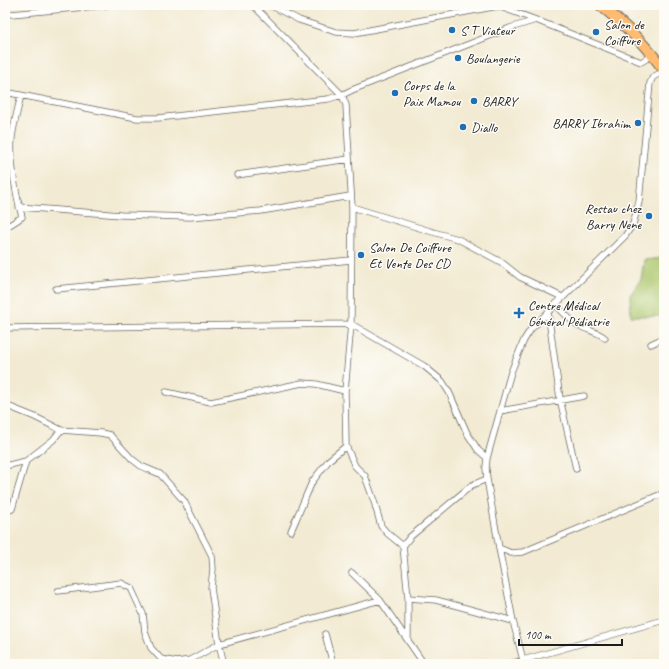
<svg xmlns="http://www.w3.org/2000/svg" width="669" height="669" font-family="Caveat,sans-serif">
	<rect width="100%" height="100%" fill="#fdfcf7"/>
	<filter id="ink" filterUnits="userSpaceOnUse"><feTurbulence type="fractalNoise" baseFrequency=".025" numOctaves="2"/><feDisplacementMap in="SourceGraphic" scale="8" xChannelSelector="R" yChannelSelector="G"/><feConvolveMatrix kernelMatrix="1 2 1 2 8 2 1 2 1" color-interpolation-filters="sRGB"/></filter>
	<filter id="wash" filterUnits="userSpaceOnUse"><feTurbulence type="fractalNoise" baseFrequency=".012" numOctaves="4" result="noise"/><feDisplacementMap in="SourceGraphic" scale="16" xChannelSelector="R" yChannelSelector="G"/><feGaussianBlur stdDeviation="0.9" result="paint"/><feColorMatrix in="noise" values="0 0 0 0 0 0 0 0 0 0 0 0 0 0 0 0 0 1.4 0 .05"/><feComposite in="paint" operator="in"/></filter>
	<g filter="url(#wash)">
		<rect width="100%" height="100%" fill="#f2ead2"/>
		<path fill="#adc86e" stroke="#647245" d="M 664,258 L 664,316 L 631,316 L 630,295 L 641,280 L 644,260 Z"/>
	</g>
	<g filter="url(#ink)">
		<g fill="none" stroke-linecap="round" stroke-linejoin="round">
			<g stroke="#67645c" stroke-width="7">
				<path id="street" d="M 253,5 L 342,95 L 346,105 L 352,207 L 351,324 L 345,391 L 346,446 L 329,460 L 312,482 L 291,531
					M 265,5 L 272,6 L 299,20 L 336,32 L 354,33 L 498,6 L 536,20
					M 5,13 L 12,14 L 106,5
					M 5,92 L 137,118 L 158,118 L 328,99 L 342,95 L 352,90 L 510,28 L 536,20 L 641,62 L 653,55
					M 237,175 L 349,159
					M 19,207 L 121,215 L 190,217 L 261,211 L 350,196
					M 352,207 L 433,232 L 458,239 L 501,262 L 520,277 L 562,297
					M 5,228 L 22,217 C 15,191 10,164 12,137 C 14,123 18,109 21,95
					M 56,289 L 351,260
					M 555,304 C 562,311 569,319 576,324 C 586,331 596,330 605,338
					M 548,312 L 560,399 L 576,469
					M 5,328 L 351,324 L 424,366 L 442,381 L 449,392 L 467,433 L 478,450 L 487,458
					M 651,344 L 664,338
					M 166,392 L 211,402 L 302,383 L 316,384 L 345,391
					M 5,405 L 35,417 L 61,430 L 101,433 L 110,435 L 132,459 L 141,466 L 160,474 L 184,501 L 212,556 L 213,569 L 211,588 L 219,644 L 224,664
					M 500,411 L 584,396
					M 346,446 L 355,466 L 365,476 L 374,501 L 381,526 L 387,533 L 403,546
					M 5,466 L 26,461 L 53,440 L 61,430
					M 5,512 L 12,509 L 26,461
					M 499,548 L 511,553 L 523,552 L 664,493
					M 352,573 L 380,600 L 424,664
					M 58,591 L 121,583 L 131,588 L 143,614 L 145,632 L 151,648 L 161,659 L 177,662 L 190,660 L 219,644 L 380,600
					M 408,598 L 436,600 L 513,621
					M 325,634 L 333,664
					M 408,641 L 408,598 L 403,546 L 410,537 L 472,485 L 487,479
					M 509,664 L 664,620
					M 524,664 L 513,621 L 499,548 L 487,479 L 486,468 L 487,458 L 511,372 L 524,340 L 531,329 L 625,236 L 633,224 L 639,202 L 650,83 L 653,77 L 664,71"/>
			</g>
			<g stroke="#67645c" stroke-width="12">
				<path id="highway" d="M 600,5 C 624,24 646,45 664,70"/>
			</g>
			<use href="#street" stroke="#fff" stroke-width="5.5"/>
			<use href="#highway" stroke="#febb71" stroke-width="10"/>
		</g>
	</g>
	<g fill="#1f6fb2" stroke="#fdfcf7" stroke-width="1.5">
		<circle cx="452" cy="30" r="4"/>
		<circle cx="596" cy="32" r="4"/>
		<circle cx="458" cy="58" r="4"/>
		<circle cx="395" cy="93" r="4"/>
		<circle cx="474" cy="101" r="4"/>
		<circle cx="638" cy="123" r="4"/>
		<circle cx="463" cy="127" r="4"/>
		<circle cx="649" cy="216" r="4"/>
		<circle cx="361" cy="255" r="4"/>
		<path d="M517 307h4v4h4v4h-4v4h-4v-4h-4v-4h4z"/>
	</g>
	<g text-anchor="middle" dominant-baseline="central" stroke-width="3" stroke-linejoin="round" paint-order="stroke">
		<g font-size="14" fill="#1c1c1c" stroke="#fdfcf7" text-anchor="start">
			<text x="604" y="24">Salon de<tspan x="604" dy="16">Coiffure</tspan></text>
			<text x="460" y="30">S T Viateur</text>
			<text x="466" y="58">Boulangerie</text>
			<text x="403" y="85">Corps de la<tspan x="403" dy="16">Paix Mamou</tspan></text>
			<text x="482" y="101">BARRY</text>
			<text x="630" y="123" text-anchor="end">BARRY Ibrahim</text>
			<text x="471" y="127">Diallo</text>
			<text x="641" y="208" text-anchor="end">Restau chez<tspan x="641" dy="16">Barry Nene</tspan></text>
			<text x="369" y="247">Salon De Coiffure<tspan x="369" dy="16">Et Vente Des CD</tspan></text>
			<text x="528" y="305">Centre Médical<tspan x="528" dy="16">Général Pédiatrie</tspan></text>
		</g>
	</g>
	<rect width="669" height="669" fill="none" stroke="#fdfcf7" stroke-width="20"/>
	<path d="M519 639v6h103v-6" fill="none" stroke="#1c1c1c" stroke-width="2"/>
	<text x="525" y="639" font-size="12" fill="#1c1c1c" stroke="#fdfcf7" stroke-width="3" paint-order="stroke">100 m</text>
</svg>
